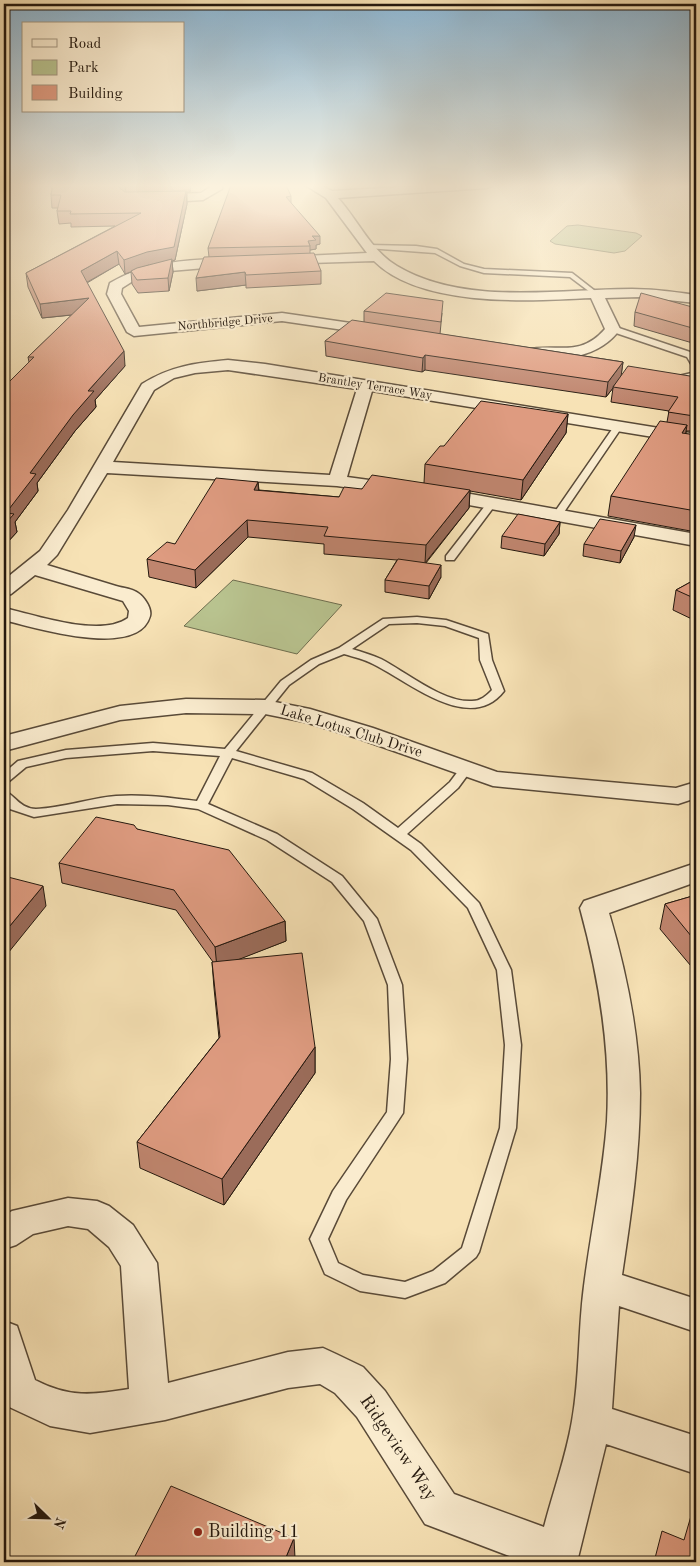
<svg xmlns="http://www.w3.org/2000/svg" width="700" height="1566" font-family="'Old Standard TT',serif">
	<rect width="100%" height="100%" fill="#f7e2b5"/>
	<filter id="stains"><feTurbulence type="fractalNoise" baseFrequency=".004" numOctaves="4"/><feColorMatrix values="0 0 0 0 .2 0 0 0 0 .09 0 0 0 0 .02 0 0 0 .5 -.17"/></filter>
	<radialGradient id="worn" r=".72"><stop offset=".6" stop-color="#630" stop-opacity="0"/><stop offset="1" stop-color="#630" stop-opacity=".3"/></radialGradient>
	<path fill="#b9c490" stroke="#6e6e4f" d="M 578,225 L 636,233 L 642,236 L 625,251 L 614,253 L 555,244 L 550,241 L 567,226 Z
		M 233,580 L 342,605 L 297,654 L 184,626 Z"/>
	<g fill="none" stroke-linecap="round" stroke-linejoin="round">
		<g stroke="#594a38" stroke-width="3">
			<path id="service" d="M 369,245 L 416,246 L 437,249 L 464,264 L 484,269 L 572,273 L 599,294 L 594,295 L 570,277 L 484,273 L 460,266 L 435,253 L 367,248 Z
				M 610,327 L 616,327 L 693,353 L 696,359 L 696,367 L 693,367 L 687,357 L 610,331 Z
				M 696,372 L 696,376 L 674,380 L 670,378 Z
				M 615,425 L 622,427 L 560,518 L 554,518 L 552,516 Z
				M 491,501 L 496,504 L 454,560 L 446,560 L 446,556 L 488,502 Z
				M 417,617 L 446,620 L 488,634 L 492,660 L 504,691 C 470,735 408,681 373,664 C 364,659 354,657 344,654 L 319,664 L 289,685 L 236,751 L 312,773 L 363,803 L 398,828 L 450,782 L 462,766 L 466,765 L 472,769 L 458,788 L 407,834 L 421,844 L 479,903 L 511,970 L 521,1045 L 516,1128 L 479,1252 L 476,1257 L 445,1283 L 405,1298 L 360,1291 L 325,1274 L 310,1239 L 333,1191 L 387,1112 L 391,1059 L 388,985 L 364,921 L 332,882 L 267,840 L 198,809 L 168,805 L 117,804 L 34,817 L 7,808 L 4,803 L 4,791 C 14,794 20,809 36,809 C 63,808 90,798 116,796 C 143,794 171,798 197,801 L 220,756 L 153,751 L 66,758 L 26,767 L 8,782 L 4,783 L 4,773 L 18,761 L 66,750 L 153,743 L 225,749 L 281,681 L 311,660 L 339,648 L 383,619 ZM 417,623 L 445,626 L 479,638 L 480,660 L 492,690 C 486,696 481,701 472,701 C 443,703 406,672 381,659 C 372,655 362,652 352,649 L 389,624 ZM 232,758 L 304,779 L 353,809 L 411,850 L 468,908 L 497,970 L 505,1045 L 500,1128 L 462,1248 L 433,1271 L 405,1282 L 363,1275 L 338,1263 L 328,1239 L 346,1200 L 403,1113 L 407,1059 L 402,985 L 377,919 L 342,876 L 277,834 L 208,804 Z"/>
		</g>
		<g stroke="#594a38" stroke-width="3">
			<path id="minor" d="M 210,185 L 222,185 L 222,189 L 203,200 L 153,203 L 147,199 L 153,195 L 201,193 L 210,187 Z
				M 305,185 L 320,185 L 332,191 L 436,185 L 493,185 L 487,188 L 338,198 C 358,220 371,251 397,266 C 464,306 558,289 632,289 C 654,289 675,292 696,295 L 696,303 L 640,297 L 605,298 L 620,329 C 601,357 558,364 526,356 L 523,353 L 526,350 C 556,342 579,359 605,329 L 591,298 C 530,301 421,308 374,261 L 277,264 L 275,261 L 277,258 L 282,257 L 367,253 L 326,198 Z
				M 235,258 L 242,262 L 240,265 L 158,272 L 133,281 L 122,288 L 121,294 L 139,327 L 282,313 L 378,327 L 385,331 L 378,335 L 282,321 L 134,336 L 127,332 L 107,294 L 110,283 C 148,260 192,260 235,258 Z
				M 228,360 L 265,364 L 696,434 L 696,444 L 372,391 L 347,477 L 406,485 L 409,489 L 406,493 L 400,495 L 337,486 L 107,473 L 57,555 L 47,565 C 70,572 93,579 116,586 C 123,588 133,589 138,593 C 144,597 152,608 150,616 C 138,660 32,627 4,620 L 4,608 C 36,615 100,638 128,618 L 129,611 L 123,601 L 35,575 L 11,594 L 4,596 L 4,580 L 40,551 L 68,510 L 142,384 C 171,366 195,363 228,360 ZM 228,370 L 357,389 L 330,475 L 113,462 L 154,390 L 174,378 L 195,373 Z
				M 437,488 L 696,534 L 696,546 L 430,498 L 428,494 L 430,490 Z
				M 186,699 L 265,700 L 310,709 L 373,728 L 497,772 L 676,788 L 696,782 L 696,798 L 678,804 L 493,786 L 357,738 L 305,722 L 265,714 L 186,713 L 120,720 L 4,751 L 4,736 L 120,706 Z
				M 696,863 L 696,882 L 609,913 C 626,971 639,1032 640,1093 C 640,1154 631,1215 622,1275 L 696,1299 L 696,1332 L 619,1306 L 612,1409 L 696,1436 L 696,1474 L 606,1444 L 577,1562 L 525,1562 L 425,1524 L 357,1417 L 335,1393 L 320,1384 L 288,1388 L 165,1420 L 90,1433 L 50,1426 L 5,1405 L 4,1321 L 17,1326 L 35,1380 C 70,1398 92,1395 129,1389 L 121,1266 L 109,1247 L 88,1229 L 68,1226 L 33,1234 L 16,1245 L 4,1249 L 4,1216 L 12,1211 L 68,1198 L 97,1201 L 109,1206 L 133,1225 L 157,1263 L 168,1383 L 288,1352 L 323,1348 L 336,1354 L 363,1367 L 385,1391 L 454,1494 L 544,1527 C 553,1492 566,1457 572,1421 C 580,1377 578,1330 584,1286 C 591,1230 603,1176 607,1121 C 611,1049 599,978 580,908 L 584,901 Z"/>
		</g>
		<use href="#service" fill="#faeccf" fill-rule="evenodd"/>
		<use href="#minor" fill="#faeccf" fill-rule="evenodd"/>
	</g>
	<path fill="#bf856e" stroke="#24180e" d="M 41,185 L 191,185 L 190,192 L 187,192 L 187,204 L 175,260 L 172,261 L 173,272 L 169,291 L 138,293 L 132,284 L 131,272 L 125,274 L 119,264 L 87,283 L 125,366 L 95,400 L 96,407 L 75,431 L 37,483 L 38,491 L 15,522 L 17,532 L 4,546 L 29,362 L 28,357 L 72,315 L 42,318 L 28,287 L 26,273 L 115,226 L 71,227 L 71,223 L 59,224 L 57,211 L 58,208 L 52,208 L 51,195 L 52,187 Z
		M 291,203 L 320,244 L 316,245 L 316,249 L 310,250 L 310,253 L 321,271 L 321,284 L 246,288 L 246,285 L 197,291 L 209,257 L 208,248 Z
		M 696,308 L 696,344 L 634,326 L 635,312 Z
		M 364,311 L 442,313 L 440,334 L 623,362 L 621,375 L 696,377 L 696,423 L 692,431 L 686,431 L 686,434 L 696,435 L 696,532 L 608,516 L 611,496 L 667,422 L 669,411 L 611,402 L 613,388 L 606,397 L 425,370 L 422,372 L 326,356 L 325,341 L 364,322 Z
		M 568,414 L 566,433 L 521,500 L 470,491 L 469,508 L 426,563 L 441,577 L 429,599 L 385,592 L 385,580 L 397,560 L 324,554 L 324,544 L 248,537 L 196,588 L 149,577 L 147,559 L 175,544 L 258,482 L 259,490 L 339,497 L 362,489 L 424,483 L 425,464 L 444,446 Z
		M 560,522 L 559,534 L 544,556 L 501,548 L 502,536 Z
		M 634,537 L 620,563 L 583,556 L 584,544 Z
		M 696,579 L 696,621 L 673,610 L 676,590 Z
		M 137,829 L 285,921 L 286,941 L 236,960 L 315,1047 L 315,1073 L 224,1205 L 140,1168 L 137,1142 L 219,1038 L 214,988 L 212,962 L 213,962 L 176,910 L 62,883 L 59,863 Z
		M 696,895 L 696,972 L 660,929 L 665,904 Z"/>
	<path fill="#9b6c5a" stroke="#24180e" d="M 119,185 L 125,185 L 126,193 L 117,186 Z
		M 186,191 L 187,204 L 175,260 L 172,261 L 173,272 L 169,291 L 168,278 L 149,265 L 125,274 L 124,260 Z
		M 291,196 L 291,204 L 286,197 Z
		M 312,236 L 320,236 L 320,244 L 316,245 L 316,249 L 310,250 L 310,246 L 308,241 Z
		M 117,251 L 119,264 L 82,285 L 81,271 Z
		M 245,272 L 246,285 L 197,291 L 196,278 Z
		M 89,298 L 90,313 L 42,318 L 40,304 Z
		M 124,351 L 125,366 L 95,400 L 96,407 L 75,431 L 37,483 L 38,491 L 15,522 L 17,532 L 4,546 L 4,525 L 6,513 L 30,473 L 88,391 Z
		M 425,355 L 425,370 L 422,372 L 423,358 Z
		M 623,362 L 621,377 L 613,387 L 613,388 L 606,397 L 608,382 Z
		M 696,412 L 696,423 L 692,431 L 694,416 Z
		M 568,414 L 566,433 L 521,500 L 523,480 Z
		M 687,425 L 684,444 L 682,433 Z
		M 258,482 L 259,499 L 254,490 Z
		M 470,490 L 469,508 L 425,563 L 426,545 Z
		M 247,520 L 248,537 L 196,588 L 195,570 Z
		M 560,522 L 559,534 L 544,556 L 545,544 Z
		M 636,525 L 634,537 L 620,563 L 621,551 Z
		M 441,565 L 441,577 L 429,599 L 429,586 Z
		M 43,886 L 46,906 L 4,958 L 4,933 Z
		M 285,921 L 286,941 L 217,968 L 215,947 Z
		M 315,1047 L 315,1073 L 224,1205 L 222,1179 Z
		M 294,1538 L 295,1558 L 293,1562 L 284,1562 Z"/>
	<path fill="#de9b80" stroke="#24180e" d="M 53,185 L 119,185 L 117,186 L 125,192 L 186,191 L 174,247 L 147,252 L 124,260 L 117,251 L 81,271 L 124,351 L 88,391 L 94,391 L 73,415 L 30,473 L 36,474 L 6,513 L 14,514 L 4,525 L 4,387 L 34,357 L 28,357 L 89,298 L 40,304 L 26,273 L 141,213 L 70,214 L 71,211 L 57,211 L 61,195 L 51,195 Z
		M 231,185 L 286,185 L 291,196 L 286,197 L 320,236 L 312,236 L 316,240 L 308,241 L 310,246 L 208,248 Z
		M 314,253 L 321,271 L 246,275 L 245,272 L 196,278 L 204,257 Z
		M 172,259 L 168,278 L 137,280 L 131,271 L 137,268 Z
		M 386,293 L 443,301 L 441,322 L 364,311 Z
		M 641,293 L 696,308 L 696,329 L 635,312 Z
		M 352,320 L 623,362 L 608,382 L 425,355 L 423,358 L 325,341 Z
		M 628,366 L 696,377 L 696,412 L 694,416 L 668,412 L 678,397 L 613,387 Z
		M 481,401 L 568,414 L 523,480 L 425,464 L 440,446 L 444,446 Z
		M 660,421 L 687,425 L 682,433 L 696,435 L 696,511 L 611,496 Z
		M 372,475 L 470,490 L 426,545 L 324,536 L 328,527 L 247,520 L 195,570 L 147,559 L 167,542 L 175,544 L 216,478 L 258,482 L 254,490 L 339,497 L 344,487 L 362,489 Z
		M 518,514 L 560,522 L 545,544 L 502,536 Z
		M 600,519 L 636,525 L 621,551 L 584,544 Z
		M 398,559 L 441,565 L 429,586 L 385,580 Z
		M 696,579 L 696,599 L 676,590 Z
		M 96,817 L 134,825 L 137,829 L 229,850 L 285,921 L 215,947 L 174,890 L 59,863 Z
		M 4,876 L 43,886 L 4,933 Z
		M 696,895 L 696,942 L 665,904 Z
		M 302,953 L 315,1047 L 222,1179 L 137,1142 L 220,1037 L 212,962 Z
		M 171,1486 L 294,1538 L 284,1562 L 132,1562 Z
		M 691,1516 L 696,1518 L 696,1562 L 654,1562 L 662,1531 L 684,1540 Z"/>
	<linearGradient id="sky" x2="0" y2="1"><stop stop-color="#8cb7d5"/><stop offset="0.46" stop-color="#fbf2de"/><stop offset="1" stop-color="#fbf2de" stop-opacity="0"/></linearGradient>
	<rect width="700" height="404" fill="url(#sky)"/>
	<circle fill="#8f2418" stroke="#faeccf" stroke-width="2" cx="198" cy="1532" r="5"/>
	<g text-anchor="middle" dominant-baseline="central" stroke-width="4.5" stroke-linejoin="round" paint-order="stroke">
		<g font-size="12" fill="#24180e" stroke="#faeccf">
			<text transform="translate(225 323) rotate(-5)">Northbridge Drive</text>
			<text transform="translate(375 387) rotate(9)">Brantley Terrace Way</text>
		</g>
		<g font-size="15" fill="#24180e" stroke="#faeccf">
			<text transform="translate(351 732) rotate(17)">Lake Lotus Club Drive</text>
		</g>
		<g font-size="18" fill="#24180e" stroke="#faeccf">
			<text transform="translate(398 1448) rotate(56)">Ridgeview Way</text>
		</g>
		<g font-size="18" fill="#24180e" stroke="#faeccf" text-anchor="start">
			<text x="208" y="1532">Building 11</text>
		</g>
	</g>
	<rect width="700" height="1566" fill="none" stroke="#f7e2b5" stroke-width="20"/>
	<rect x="5" y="5" width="690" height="1556" fill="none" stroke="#24180e" stroke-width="2.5"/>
	<rect x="10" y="10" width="680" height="1546" fill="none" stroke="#24180e"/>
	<rect x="22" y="22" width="162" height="90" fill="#faeccf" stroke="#a49782"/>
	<rect x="32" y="39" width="25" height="8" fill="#faeccf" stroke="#a49782"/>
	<text x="68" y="48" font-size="15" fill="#24180e">Road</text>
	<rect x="32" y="60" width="25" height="15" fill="#b9c490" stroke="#a49782"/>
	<text x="68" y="72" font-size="15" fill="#24180e">Park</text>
	<rect x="32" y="85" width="25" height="15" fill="#de9b80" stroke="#a49782"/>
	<text x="68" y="98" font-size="15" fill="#24180e">Building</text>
	<g transform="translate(48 1518) rotate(113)" stroke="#faeccf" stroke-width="4" paint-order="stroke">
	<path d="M0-4L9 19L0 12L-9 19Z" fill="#24180e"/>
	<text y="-8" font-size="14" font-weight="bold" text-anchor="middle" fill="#24180e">N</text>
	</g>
	<rect width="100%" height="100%" filter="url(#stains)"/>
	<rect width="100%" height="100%" fill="url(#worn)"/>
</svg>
